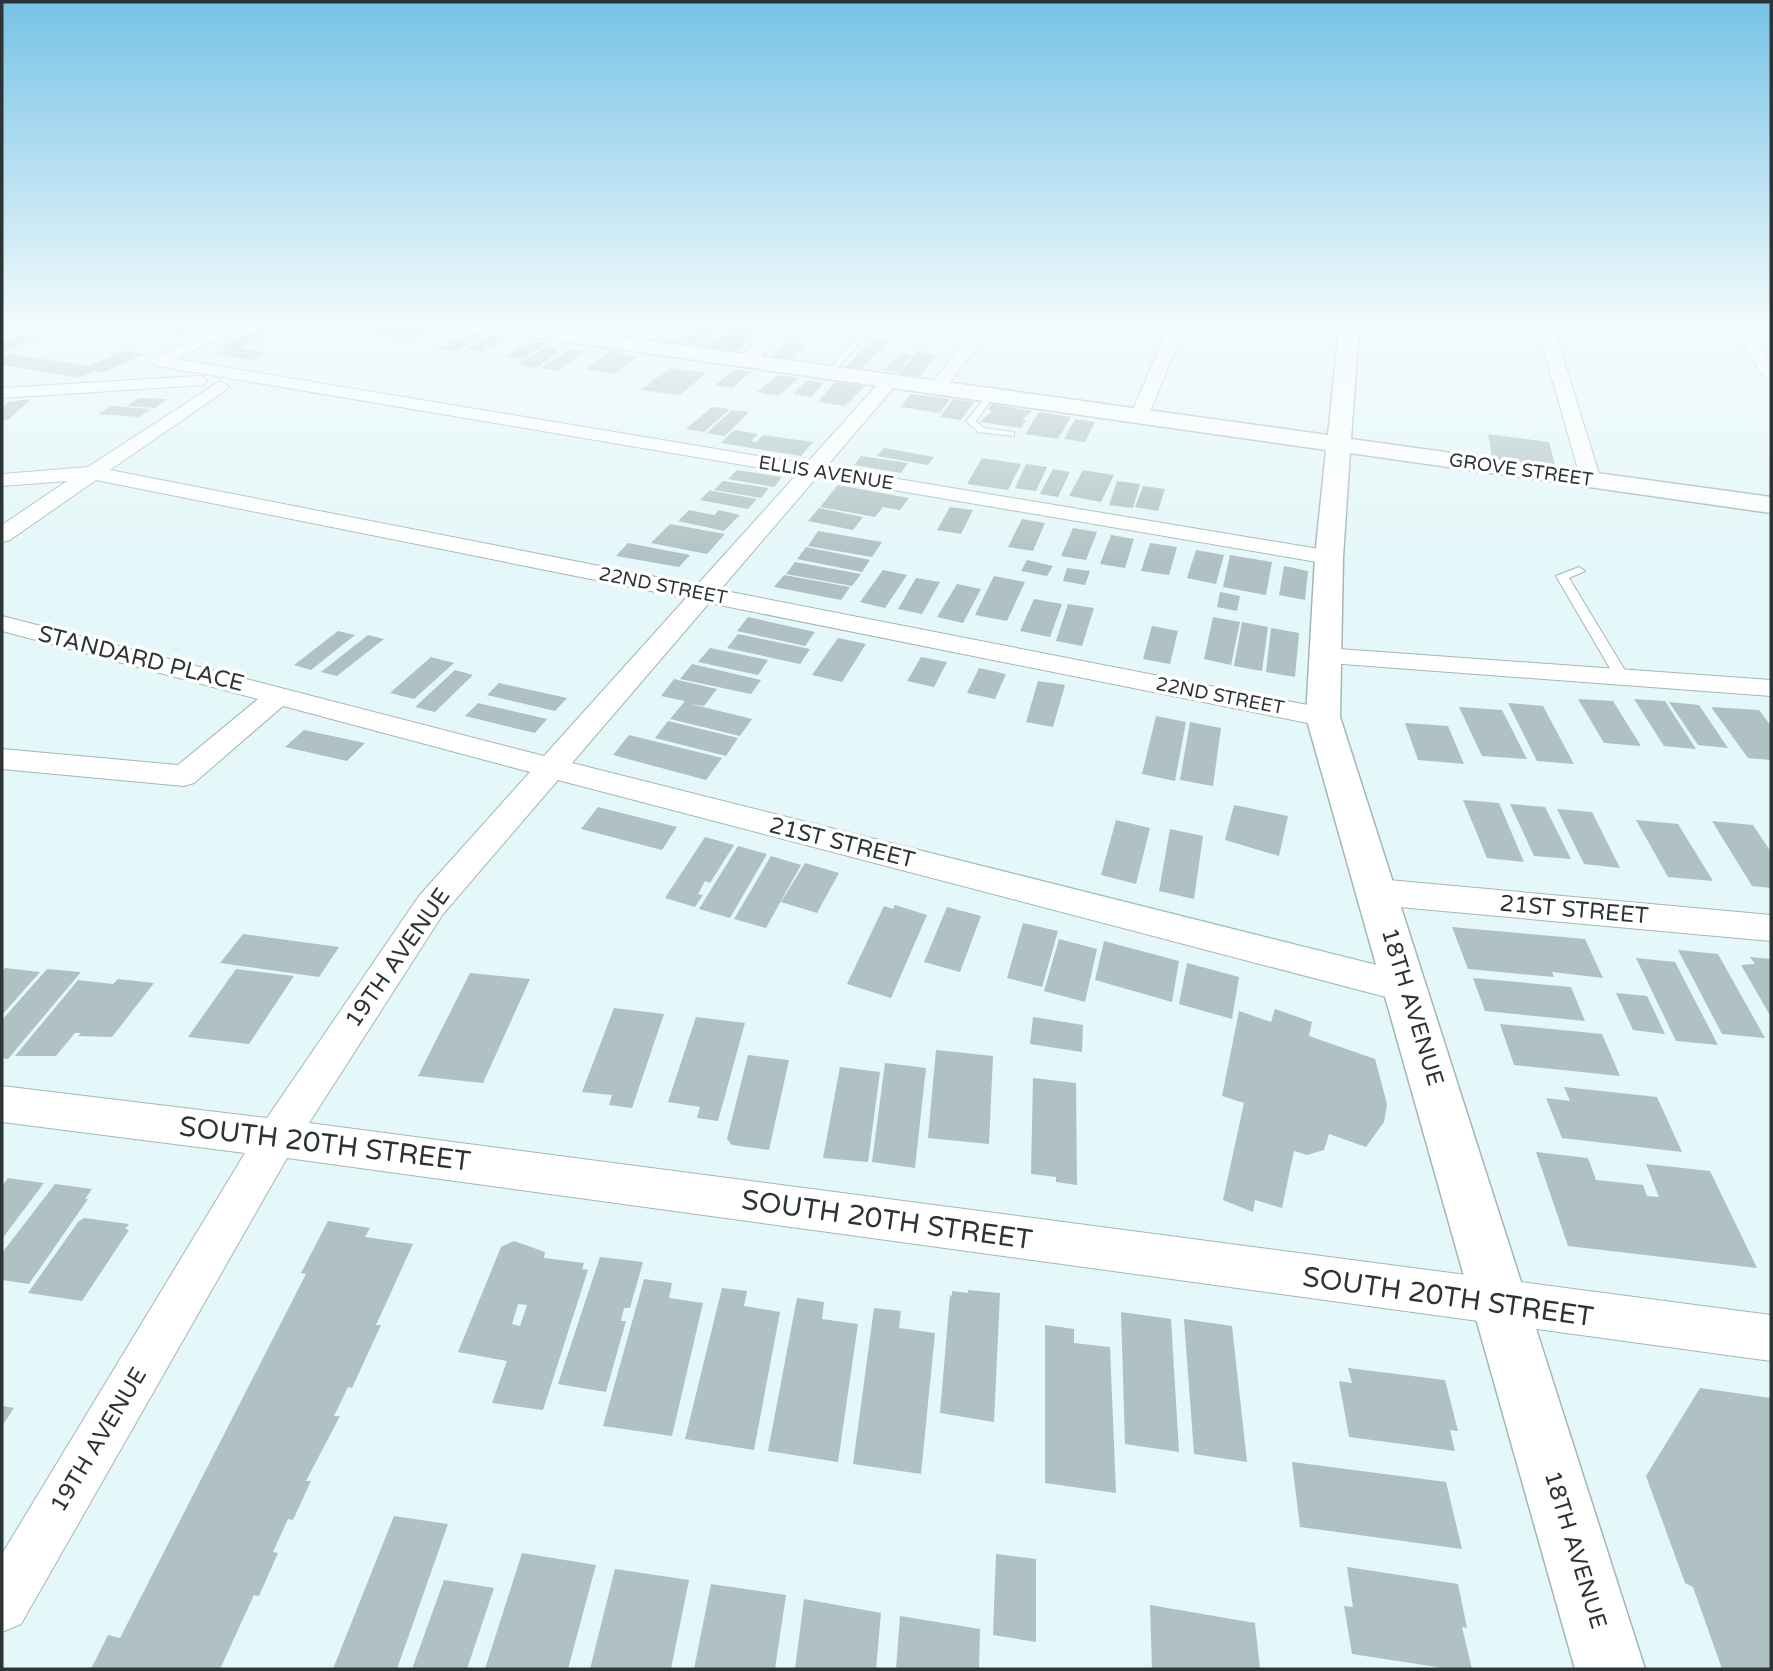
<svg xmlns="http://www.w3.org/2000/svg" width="1773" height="1671" font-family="'Varela Round',sans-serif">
	<rect width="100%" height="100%" fill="#e4f7f9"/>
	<path fill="#afc1c3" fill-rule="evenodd" d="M 151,329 L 197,329 L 183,336 Z
		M 259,329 L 279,329 L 239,348 L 265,353 L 250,360 L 216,354 L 230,348 L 221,346 Z
		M 366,329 L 434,329 L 413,341 L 359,333 Z
		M 695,329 L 711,329 L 709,331 L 716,332 L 700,345 L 678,342 Z
		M 730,329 L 763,329 L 736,352 L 703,347 Z
		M 471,331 L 487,333 L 456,351 L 438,349 Z
		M 22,334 L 40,337 L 2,353 L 2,342 Z
		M 494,334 L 507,336 L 482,352 L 467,349 Z
		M 872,339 L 888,341 L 862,369 L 845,367 Z
		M 532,341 L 547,343 L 522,359 L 506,356 Z
		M 789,342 L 805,344 L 790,359 L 772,356 Z
		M 546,347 L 556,348 L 558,352 L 537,368 L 517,365 Z
		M 569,350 L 580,351 L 581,355 L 557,371 L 540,368 Z
		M 124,351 L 144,354 L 102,373 L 95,371 L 78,378 L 2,365 L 2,353 L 89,366 Z
		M 612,351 L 637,357 L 614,374 L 586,369 Z
		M 918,351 L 937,355 L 920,376 L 898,374 Z
		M 901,353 L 912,355 L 898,372 L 885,370 Z
		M 670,368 L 706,373 L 680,395 L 640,390 Z
		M 736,369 L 752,371 L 732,388 L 715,385 Z
		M 778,375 L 799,378 L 778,396 L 757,392 Z
		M 807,380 L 824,383 L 811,397 L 793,394 Z
		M 835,382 L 865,386 L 845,406 L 818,402 Z
		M 911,394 L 950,399 L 940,413 L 900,407 Z
		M 139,398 L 167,399 L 155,408 L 127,406 Z
		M 31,399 L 9,419 L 2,420 L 2,407 L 8,402 Z
		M 953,399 L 974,402 L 961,420 L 940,417 Z
		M 992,404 L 1032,411 L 1022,420 L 1026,420 L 1021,428 L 980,422 L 992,411 L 988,410 Z
		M 111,406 L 151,409 L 139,417 L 98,414 Z
		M 712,407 L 730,409 L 704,432 L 686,429 Z
		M 732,410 L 749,412 L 725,436 L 707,433 Z
		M 1039,412 L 1071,417 L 1058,439 L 1025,434 Z
		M 1075,419 L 1095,422 L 1085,442 L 1064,439 Z
		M 734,430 L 758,434 L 751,441 L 756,442 L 763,435 L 813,442 L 801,456 L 721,443 Z
		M 1488,434 L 1549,442 L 1555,465 L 1492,457 Z
		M 884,448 L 934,457 L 928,465 L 877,456 Z
		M 861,456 L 908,463 L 901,473 L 854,465 Z
		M 982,458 L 1021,464 L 1008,490 L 967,484 Z
		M 1026,464 L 1047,467 L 1036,491 L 1015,488 Z
		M 1053,469 L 1070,472 L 1058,497 L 1040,494 Z
		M 737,470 L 782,477 L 774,487 L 728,479 Z
		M 1083,470 L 1114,475 L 1101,502 L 1069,496 Z
		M 723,481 L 769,488 L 761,498 L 714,490 Z
		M 1117,481 L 1140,484 L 1133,508 L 1109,505 Z
		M 838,485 L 909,498 L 900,510 L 883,507 L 875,517 L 820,507 Z
		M 1143,486 L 1165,489 L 1158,511 L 1135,507 Z
		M 710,490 L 713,491 L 757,499 L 748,509 L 700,500 Z
		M 950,507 L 973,510 L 961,534 L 937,530 Z
		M 819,508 L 863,517 L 853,530 L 808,521 Z
		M 689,510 L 714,515 L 719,510 L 740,515 L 724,531 L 678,521 Z
		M 1022,519 L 1045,523 L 1033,551 L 1008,547 Z
		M 670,524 L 725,534 L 707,554 L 651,543 Z
		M 1073,528 L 1097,532 L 1086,560 L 1061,556 Z
		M 818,531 L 882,542 L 872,557 L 808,546 Z
		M 1111,535 L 1134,539 L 1125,568 L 1100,564 Z
		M 628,543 L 690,555 L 679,567 L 616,556 Z
		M 1150,543 L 1177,547 L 1169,575 L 1141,571 Z
		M 806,547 L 870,560 L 862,572 L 797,559 Z
		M 1196,550 L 1224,555 L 1216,584 L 1187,578 Z
		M 1230,555 L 1272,562 L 1266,595 L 1223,587 Z
		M 1027,560 L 1053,566 L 1047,576 L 1021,571 Z
		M 795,562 L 861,574 L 852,586 L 786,574 Z
		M 1284,566 L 1308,571 L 1305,600 L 1279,595 Z
		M 1067,568 L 1090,571 L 1085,585 L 1063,581 Z
		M 883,570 L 907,575 L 885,608 L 860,602 Z
		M 784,575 L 850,587 L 841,600 L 774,587 Z
		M 994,576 L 1025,582 L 1007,621 L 975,615 Z
		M 916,578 L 940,582 L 922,614 L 898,609 Z
		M 957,584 L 981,589 L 963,623 L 937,617 Z
		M 1220,592 L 1240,596 L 1237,611 L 1217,607 Z
		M 1034,599 L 1062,604 L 1050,637 L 1020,631 Z
		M 1068,604 L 1094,608 L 1082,646 L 1056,641 Z
		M 748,617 L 815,632 L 805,646 L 737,631 Z
		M 1213,617 L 1240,622 L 1231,665 L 1204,659 Z
		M 1242,622 L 1268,627 L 1262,671 L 1234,666 Z
		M 1152,626 L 1178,631 L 1170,664 L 1143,659 Z
		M 1271,628 L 1299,633 L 1295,677 L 1266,672 Z
		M 338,631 L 355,635 L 311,670 L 294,665 Z
		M 738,634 L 810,649 L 800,664 L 727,648 Z
		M 368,635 L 384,639 L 337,676 L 321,672 Z
		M 838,638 L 866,644 L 842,682 L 812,675 Z
		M 710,648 L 768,660 L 758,675 L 698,662 Z
		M 431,657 L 454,663 L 414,699 L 390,693 Z
		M 921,657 L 947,662 L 934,687 L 907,681 Z
		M 692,664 L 761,680 L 751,694 L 680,679 Z
		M 979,668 L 1006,674 L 995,699 L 967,693 Z
		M 455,670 L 473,675 L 435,712 L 415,707 Z
		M 674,679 L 717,689 L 704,706 L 691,704 L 752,719 L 740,736 L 670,719 L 685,701 L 661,696 Z
		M 1038,681 L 1065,685 L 1053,727 L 1026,722 Z
		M 499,683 L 567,698 L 555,711 L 487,695 Z
		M 1578,699 L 1613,701 L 1641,746 L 1604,743 Z
		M 1634,699 L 1665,701 L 1696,749 L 1664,746 Z
		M 1669,702 L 1699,705 L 1728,748 L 1698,745 Z
		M 478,703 L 547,719 L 535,733 L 465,716 Z
		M 1508,703 L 1543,706 L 1574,764 L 1537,761 Z
		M 1459,707 L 1502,710 L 1527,759 L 1482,756 Z
		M 1711,707 L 1759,710 L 1771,726 L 1771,760 L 1748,758 Z
		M 1156,716 L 1186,722 L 1175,781 L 1142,774 Z
		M 668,721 L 738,738 L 726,756 L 655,738 Z
		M 1190,722 L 1221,728 L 1213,786 L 1180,780 Z
		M 1405,723 L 1448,726 L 1464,764 L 1418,760 Z
		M 304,730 L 365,743 L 347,761 L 285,747 Z
		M 629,735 L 722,758 L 706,780 L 613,755 Z
		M 1463,800 L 1499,803 L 1524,862 L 1487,858 Z
		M 1510,804 L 1545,807 L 1571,859 L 1534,856 Z
		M 1234,805 L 1288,816 L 1279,856 L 1225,840 Z
		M 598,807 L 677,827 L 662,850 L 581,829 Z
		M 1557,809 L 1592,812 L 1620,868 L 1584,864 Z
		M 1116,820 L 1150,828 L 1136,884 L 1101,875 Z
		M 1636,820 L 1678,824 L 1713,881 L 1668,877 Z
		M 1712,821 L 1753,825 L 1771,852 L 1771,888 L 1752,886 Z
		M 1170,829 L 1203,836 L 1194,899 L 1159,891 Z
		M 705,837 L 734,845 L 710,883 L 705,881 L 698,894 L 703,895 L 695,907 L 665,898 Z
		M 738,846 L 767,854 L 730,918 L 699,909 Z
		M 771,856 L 801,865 L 766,928 L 734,919 Z
		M 805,863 L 839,873 L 817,913 L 781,902 Z
		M 895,905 L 927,915 L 891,998 L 847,984 L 884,906 L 893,909 Z
		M 947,907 L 981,916 L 960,972 L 924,962 Z
		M 1023,923 L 1058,931 L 1042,987 L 1007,978 Z
		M 1452,927 L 1585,939 L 1603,978 L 1552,972 L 1554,977 L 1468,969 Z
		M 243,934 L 339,947 L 319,977 L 220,963 Z
		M 1059,939 L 1097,949 L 1085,1002 L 1044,991 Z
		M 1104,941 L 1179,961 L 1172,1002 L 1095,980 Z
		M 1678,950 L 1718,954 L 1765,1038 L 1722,1034 Z
		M 1750,957 L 1771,959 L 1771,1017 L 1741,965 L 1755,964 Z
		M 1636,958 L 1675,962 L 1718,1045 L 1676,1041 Z
		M 1187,963 L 1239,977 L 1232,1019 L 1179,1004 Z
		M 5,968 L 40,972 L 2,1015 L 2,972 Z
		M 47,969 L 81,972 L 8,1059 L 2,1058 L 2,1020 Z
		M 236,969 L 294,976 L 249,1044 L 188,1037 Z
		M 470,973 L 530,979 L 483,1083 L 418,1076 Z
		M 1473,978 L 1571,987 L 1585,1021 L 1485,1011 Z
		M 118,979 L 154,983 L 112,1037 L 78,1036 L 81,1033 L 75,1033 L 56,1056 L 15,1056 L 78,980 L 113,984 Z
		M 1616,993 L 1647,996 L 1665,1034 L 1633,1030 Z
		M 614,1008 L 664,1014 L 632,1108 L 609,1105 L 612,1095 L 582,1092 Z
		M 1275,1009 L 1312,1022 L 1309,1036 L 1375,1059 L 1387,1104 L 1384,1122 L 1366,1147 L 1329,1134 L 1324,1150 L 1307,1155 L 1294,1151 L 1282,1208 L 1255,1200 L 1253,1212 L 1223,1200 L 1244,1103 L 1222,1096 L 1239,1011 L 1271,1022 Z
		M 696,1017 L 745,1023 L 718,1121 L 697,1118 L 700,1107 L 668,1102 Z
		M 1033,1017 L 1083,1025 L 1082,1052 L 1030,1044 Z
		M 1500,1024 L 1602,1034 L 1620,1076 L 1514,1065 Z
		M 936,1050 L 993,1056 L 989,1144 L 928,1138 Z
		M 748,1055 L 789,1060 L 769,1150 L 732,1145 L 727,1139 Z
		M 885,1063 L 926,1068 L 915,1168 L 872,1162 Z
		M 840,1067 L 880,1072 L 868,1162 L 823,1158 Z
		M 1033,1078 L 1076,1083 L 1077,1185 L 1056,1182 L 1056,1177 L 1031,1174 Z
		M 1564,1087 L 1657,1097 L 1682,1152 L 1562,1138 L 1546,1098 L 1570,1101 Z
		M 1536,1152 L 1588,1158 L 1596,1180 L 1643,1185 L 1647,1196 L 1659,1197 L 1646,1164 L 1710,1171 L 1757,1268 L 1568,1246 Z
		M 8,1178 L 44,1183 L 2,1239 L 2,1186 Z
		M 55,1184 L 92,1189 L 85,1199 L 88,1199 L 29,1284 L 2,1280 L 2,1253 Z
		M 84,1218 L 129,1224 L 125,1229 L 129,1230 L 82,1301 L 28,1293 L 78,1222 Z
		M 328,1221 L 370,1228 L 365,1237 L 413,1244 L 376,1325 L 381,1325 L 352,1388 L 348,1387 L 334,1416 L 340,1416 L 306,1481 L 311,1481 L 293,1520 L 288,1519 L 273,1552 L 278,1553 L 259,1596 L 254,1595 L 220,1669 L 91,1669 L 108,1635 L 120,1638 L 306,1274 L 301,1273 Z
		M 514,1241 L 545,1252 L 544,1258 L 584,1263 L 582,1269 L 588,1270 L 543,1410 L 492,1403 L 507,1361 L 458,1352 L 501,1247 ZM 518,1304 L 527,1305 L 520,1326 L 512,1324 Z
		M 600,1257 L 643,1262 L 630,1308 L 624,1308 L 621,1321 L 626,1321 L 606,1392 L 558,1384 Z
		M 644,1279 L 672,1283 L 669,1298 L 703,1303 L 672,1436 L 603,1426 Z
		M 722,1288 L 747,1291 L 744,1306 L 780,1312 L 754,1450 L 685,1439 Z
		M 968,1290 L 1000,1293 L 994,1422 L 940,1413 L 950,1295 L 952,1296 L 952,1291 L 968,1293 Z
		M 797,1298 L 824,1302 L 822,1319 L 858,1324 L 838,1462 L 768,1451 Z
		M 874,1308 L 901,1311 L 899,1328 L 935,1333 L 921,1474 L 853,1464 Z
		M 1121,1312 L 1171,1319 L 1179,1452 L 1125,1444 Z
		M 1184,1319 L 1232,1326 L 1247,1462 L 1194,1454 Z
		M 1045,1325 L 1074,1329 L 1074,1343 L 1110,1347 L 1116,1493 L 1045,1483 Z
		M 1348,1368 L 1445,1380 L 1458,1431 L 1450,1430 L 1455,1451 L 1349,1437 L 1339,1381 L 1352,1383 Z
		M 1700,1388 L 1771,1398 L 1771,1669 L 1722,1669 L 1693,1587 L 1685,1583 L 1646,1476 Z
		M 2,1406 L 14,1408 L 2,1426 Z
		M 1292,1462 L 1446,1482 L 1462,1549 L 1300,1527 Z
		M 394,1516 L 448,1524 L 397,1669 L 333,1669 Z
		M 522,1553 L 596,1565 L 568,1669 L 485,1669 Z
		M 996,1554 L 1036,1559 L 1036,1642 L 993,1635 Z
		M 1347,1567 L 1458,1584 L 1467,1628 L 1462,1627 L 1472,1669 L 1450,1669 L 1352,1654 L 1344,1606 L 1353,1607 Z
		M 615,1569 L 689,1580 L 671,1669 L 590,1669 Z
		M 444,1580 L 494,1588 L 467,1669 L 412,1669 Z
		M 711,1584 L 786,1595 L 775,1669 L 694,1669 Z
		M 804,1599 L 881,1613 L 876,1669 L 795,1669 Z
		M 1150,1605 L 1255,1623 L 1260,1669 L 1152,1669 Z
		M 900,1616 L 980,1629 L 979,1669 L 896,1669 Z"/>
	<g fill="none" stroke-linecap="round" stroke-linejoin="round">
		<g stroke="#a4b6b7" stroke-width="2">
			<path id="lane" d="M 819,329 L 840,329 L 867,335 L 830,376 L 826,373 L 857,337 Z
				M 990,392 L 995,395 L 976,421 L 984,428 L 1014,432 L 1014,436 L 978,432 L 966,421 Z
				M 1579,567 L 1585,571 L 1569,578 L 1629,677 L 1627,680 L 1622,681 L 1615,677 L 1556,576 Z"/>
		</g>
		<g stroke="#a4b6b7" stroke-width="2">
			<path id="street" d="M 215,329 L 237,329 L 176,359 L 806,464 L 884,377 L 896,377 L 899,381 L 896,385 L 826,467 L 1337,552 L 1340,557 L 1329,564 L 817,477 L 720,590 L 1323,708 L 1333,711 L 1337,717 L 1333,723 L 1323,726 L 709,603 L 572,763 L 1405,972 L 1418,976 L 1423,987 L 1418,998 L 1405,1002 L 558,780 L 443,914 L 309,1123 L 1771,1315 L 1771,1361 L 287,1158 L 21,1624 L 2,1632 L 2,1554 L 245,1153 L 2,1122 L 2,1086 L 267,1118 L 419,896 L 530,772 L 283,706 L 194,783 L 184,786 L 2,769 L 2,749 L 178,765 L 258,699 L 2,631 L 2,616 L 544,756 L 686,598 L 96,480 L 10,540 L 2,542 L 2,525 L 67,481 L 2,486 L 2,474 L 88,467 L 220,381 L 229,386 L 226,390 L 110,470 L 697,585 L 797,474 L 157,366 L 149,361 Z
				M 593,329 L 612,329 L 596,342 L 584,342 L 582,339 Z
				M 773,329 L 791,329 L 751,365 L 739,365 L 737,361 L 739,357 Z
				M 974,329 L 990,329 L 943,392 L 931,392 L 928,388 Z
				M 1168,329 L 1184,329 L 1148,416 L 1139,422 L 1132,420 L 1130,416 Z
				M 1538,329 L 1554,329 L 1601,480 L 1598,484 L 1591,486 L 1581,480 Z
				M 1733,329 L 1749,329 L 1771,362 L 1771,379 L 1765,378 Z
				M 198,376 L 204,377 L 207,381 L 204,385 L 2,398 L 2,388 Z
				M 1325,648 L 1771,680 L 1771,696 L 1316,662 L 1312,656 L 1316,650 Z
				M 1377,879 L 1771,915 L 1771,941 L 1377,905 L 1365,901 L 1360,892 L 1365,883 Z"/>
		</g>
		<g stroke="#a4b6b7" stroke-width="3">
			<path id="secondary" d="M 511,329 L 564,329 L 1328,435 L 1339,329 L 1359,329 L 1351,439 L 1771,497 L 1771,513 L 1350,453 L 1343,557 L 1340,717 L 1645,1669 L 1575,1669 L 1306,717 L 1315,557 L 1326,450 L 521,335 Z"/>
		</g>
		<use href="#lane" fill="#fff" fill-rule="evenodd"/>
		<use href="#street" fill="#fff" fill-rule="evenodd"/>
		<use href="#secondary" fill="#fff" fill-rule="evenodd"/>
	</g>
	<linearGradient id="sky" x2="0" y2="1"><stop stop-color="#76c3e6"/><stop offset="0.58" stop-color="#f3fbfc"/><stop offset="1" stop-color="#f3fbfc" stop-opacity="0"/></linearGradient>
	<rect width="1773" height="563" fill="url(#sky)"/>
	<g text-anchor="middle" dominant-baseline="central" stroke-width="7" stroke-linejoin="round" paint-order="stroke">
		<g font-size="19" fill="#2d3435" stroke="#fff">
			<text transform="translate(1521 470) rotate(8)">GROVE STREET</text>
			<text transform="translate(826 473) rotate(9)">ELLIS AVENUE</text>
			<text transform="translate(663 586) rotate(11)">22ND STREET</text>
			<text transform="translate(1220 696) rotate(11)">22ND STREET</text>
		</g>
		<g font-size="23" fill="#2d3435" stroke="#fff">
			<text transform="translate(141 659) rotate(14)">STANDARD PLACE</text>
			<text transform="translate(842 843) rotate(14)">21ST STREET</text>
			<text transform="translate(1574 910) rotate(5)">21ST STREET</text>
			<text transform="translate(398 958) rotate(-55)">19TH AVENUE</text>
			<text transform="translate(1412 1007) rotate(73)">18TH AVENUE</text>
			<text transform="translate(99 1440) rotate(-59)">19TH AVENUE</text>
			<text transform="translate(1575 1550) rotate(73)">18TH AVENUE</text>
		</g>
		<g font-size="28" fill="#2d3435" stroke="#fff">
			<text transform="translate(325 1144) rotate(7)">SOUTH 20TH STREET</text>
			<text transform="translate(887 1220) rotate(8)">SOUTH 20TH STREET</text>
			<text transform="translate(1448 1297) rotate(8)">SOUTH 20TH STREET</text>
		</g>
	</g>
	<rect width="1773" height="1671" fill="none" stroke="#2d3435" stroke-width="7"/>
</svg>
